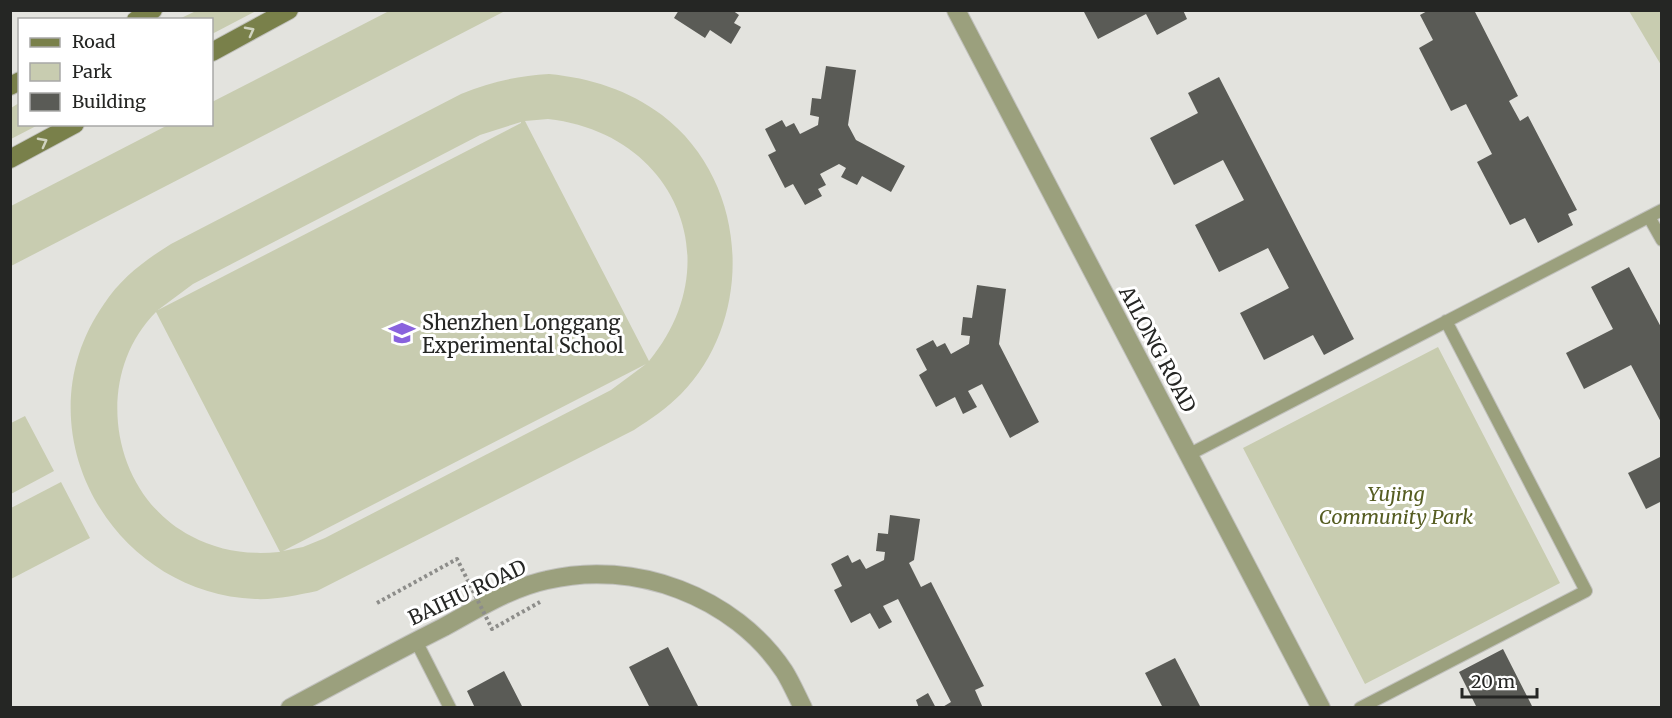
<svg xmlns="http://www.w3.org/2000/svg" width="1672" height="718" font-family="Merriweather,serif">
	<rect width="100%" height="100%" fill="#e3e3de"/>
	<path fill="#c8ccb0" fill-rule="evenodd" d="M 196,11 L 196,10 L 256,11 L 212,34 L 212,20 L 179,19 Z
		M 389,11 L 505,11 L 11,266 L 11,206 L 168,125 L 212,124 L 212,102 Z
		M 1629,11 L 1661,11 L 1661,65 Z
		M 549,74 C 591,78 628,90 662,115 C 749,181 756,317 681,394 C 667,408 651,419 634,430 L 317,591 C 297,595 276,600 255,599 C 109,593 18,426 104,304 C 121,278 145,260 171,244 L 461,94 C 490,82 517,76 549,74 ZM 548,119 C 675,133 731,262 649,361 L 525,121 ZM 521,122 L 521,123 L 158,310 L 193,284 L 480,135 ZM 156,312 L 280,552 L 279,552 C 248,555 219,551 191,536 C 110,494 92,376 156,312 ZM 646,364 L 611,390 L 325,538 L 303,547 L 283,551 Z
		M 19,103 L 20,124 L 38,125 L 11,139 L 11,108 Z
		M 1438,347 L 1560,583 L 1365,684 L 1243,448 Z
		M 25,416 L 54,471 L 11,494 L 11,423 Z
		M 61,482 L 90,538 L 11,579 L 11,508 Z"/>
	<path fill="#5a5b56" d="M 679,10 L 732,10 L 739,15 L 734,23 L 741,27 L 731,44 L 710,30 L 705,38 L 674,18 Z
		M 1083,10 L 1183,10 L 1187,19 L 1157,35 L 1146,14 L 1098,39 Z
		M 1429,10 L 1474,10 L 1518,96 L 1509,101 L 1520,121 L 1528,116 L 1577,210 L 1568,214 L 1573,225 L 1538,243 L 1525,218 L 1510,225 L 1477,162 L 1492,154 L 1466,104 L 1451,111 L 1419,48 L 1433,40 L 1420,15 Z
		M 826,66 L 856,70 L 848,125 L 856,140 L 905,166 L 891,192 L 862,176 L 857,185 L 841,177 L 846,168 L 839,164 L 820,174 L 826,185 L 818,189 L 822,196 L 805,205 L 793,184 L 785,188 L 768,155 L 776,151 L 765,129 L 782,120 L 786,127 L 794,123 L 800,134 L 818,125 L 819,117 L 810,115 L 812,98 L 821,99 Z
		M 1219,77 L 1354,339 L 1324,355 L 1313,335 L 1264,360 L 1240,313 L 1289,288 L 1268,248 L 1219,272 L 1195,225 L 1244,200 L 1223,160 L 1174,185 L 1150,138 L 1198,113 L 1188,93 Z
		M 1629,267 L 1662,329 L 1662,424 L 1631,365 L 1584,389 L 1566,353 L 1613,329 L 1591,287 Z
		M 977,285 L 1006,289 L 999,344 L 1039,422 L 1010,438 L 982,384 L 968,391 L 977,407 L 963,414 L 955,397 L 936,407 L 919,375 L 927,370 L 916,349 L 933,340 L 937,347 L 945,343 L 951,354 L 969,344 L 970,336 L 961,335 L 963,317 L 972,318 Z
		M 1662,456 L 1662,501 L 1646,509 L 1628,473 Z
		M 890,515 L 920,519 L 914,560 L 909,563 L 921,587 L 931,582 L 984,686 L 975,690 L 983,708 L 941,708 L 951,702 L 898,599 L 883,606 L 892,622 L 879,629 L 870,613 L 851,623 L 834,590 L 842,586 L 831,564 L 848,555 L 852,563 L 860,559 L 866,569 L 884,560 L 885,552 L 876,551 L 878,533 L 888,534 Z
		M 668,647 L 699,708 L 650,708 L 629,667 Z
		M 1503,649 L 1533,708 L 1477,708 L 1459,672 Z
		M 1175,658 L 1201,708 L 1163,708 L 1145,673 Z
		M 504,671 L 523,708 L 475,708 L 467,691 Z
		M 928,693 L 936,708 L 919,708 L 916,700 Z"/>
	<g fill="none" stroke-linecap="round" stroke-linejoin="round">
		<g stroke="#c1c1bd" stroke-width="14">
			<path id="lane" d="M 1649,217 L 1662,240
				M 1188,455 L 1662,210
				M 416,641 L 450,708
				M 1360,708 L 1586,591 L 1446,321"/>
		</g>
		<g stroke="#c1c1bd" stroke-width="20">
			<path id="street" d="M 956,10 L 1321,708
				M 290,708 C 341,681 392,653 444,627 C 477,609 510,588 547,580 C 634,559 734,596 784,671 C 791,682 797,696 803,708"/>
		</g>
		<g stroke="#c1c1bd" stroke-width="20">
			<path id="secondary" d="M 136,20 L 153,10
				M 212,52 L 289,10
				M 10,86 L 20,81
				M 10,159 L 75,124"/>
		</g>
		<use href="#lane" stroke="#9ba07d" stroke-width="12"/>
		<use href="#street" stroke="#9ba07d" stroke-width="18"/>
		<use href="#secondary" stroke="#79804a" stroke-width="18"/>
		<path stroke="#8d8d8a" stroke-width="4" stroke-dasharray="3 3" stroke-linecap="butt" d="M 377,603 L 457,559 L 492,629 L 540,602"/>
	</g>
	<defs><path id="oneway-chevron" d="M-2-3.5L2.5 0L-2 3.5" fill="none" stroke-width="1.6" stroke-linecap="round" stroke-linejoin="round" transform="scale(1.5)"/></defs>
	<g stroke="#d0d3c0">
		<use href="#oneway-chevron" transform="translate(250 31) rotate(-28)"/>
		<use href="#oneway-chevron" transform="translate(43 142) rotate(-28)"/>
	</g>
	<defs>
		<g id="school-bare" transform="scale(2.07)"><path d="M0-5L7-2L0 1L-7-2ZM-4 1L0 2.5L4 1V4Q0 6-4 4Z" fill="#8962dd" stroke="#fff" stroke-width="2.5" paint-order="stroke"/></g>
	</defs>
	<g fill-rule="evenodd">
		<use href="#school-bare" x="402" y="333"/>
	</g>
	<g text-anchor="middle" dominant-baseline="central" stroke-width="6" stroke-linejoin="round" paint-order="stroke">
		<g font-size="20" fill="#252624" stroke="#fff" text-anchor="start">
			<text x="422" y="322">Shenzhen Longgang<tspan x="422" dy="23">Experimental School</tspan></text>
		</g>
		<g font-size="20" fill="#252624" stroke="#fff">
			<text transform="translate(1158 349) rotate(62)">AILONG ROAD</text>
			<text transform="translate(467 592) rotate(-25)">BAIHU ROAD</text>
		</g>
		<g font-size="20" font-style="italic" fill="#565d22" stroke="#fff">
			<text x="1396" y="493">Yujing<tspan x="1396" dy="23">Community Park</tspan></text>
		</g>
	</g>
	<rect width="1672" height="718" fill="none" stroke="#252624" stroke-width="24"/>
	<rect x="18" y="18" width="195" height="108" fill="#ffffff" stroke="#a8a8a7" stroke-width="1.5"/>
	<rect x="30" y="38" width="30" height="9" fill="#79804a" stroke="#a8a8a7" stroke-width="1.5"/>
	<text x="72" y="48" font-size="18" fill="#252624">Road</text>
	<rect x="30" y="63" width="30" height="18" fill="#c8ccb0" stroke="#a8a8a7" stroke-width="1.5"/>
	<text x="72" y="78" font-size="18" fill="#252624">Park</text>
	<rect x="30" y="93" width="30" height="18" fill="#5a5b56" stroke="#a8a8a7" stroke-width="1.5"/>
	<text x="72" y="108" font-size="18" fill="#252624">Building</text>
	<path d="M1462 688v9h75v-9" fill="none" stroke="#252624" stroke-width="3"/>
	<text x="1471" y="688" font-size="18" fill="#252624" stroke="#ffffff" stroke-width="4.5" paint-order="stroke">20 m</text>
</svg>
